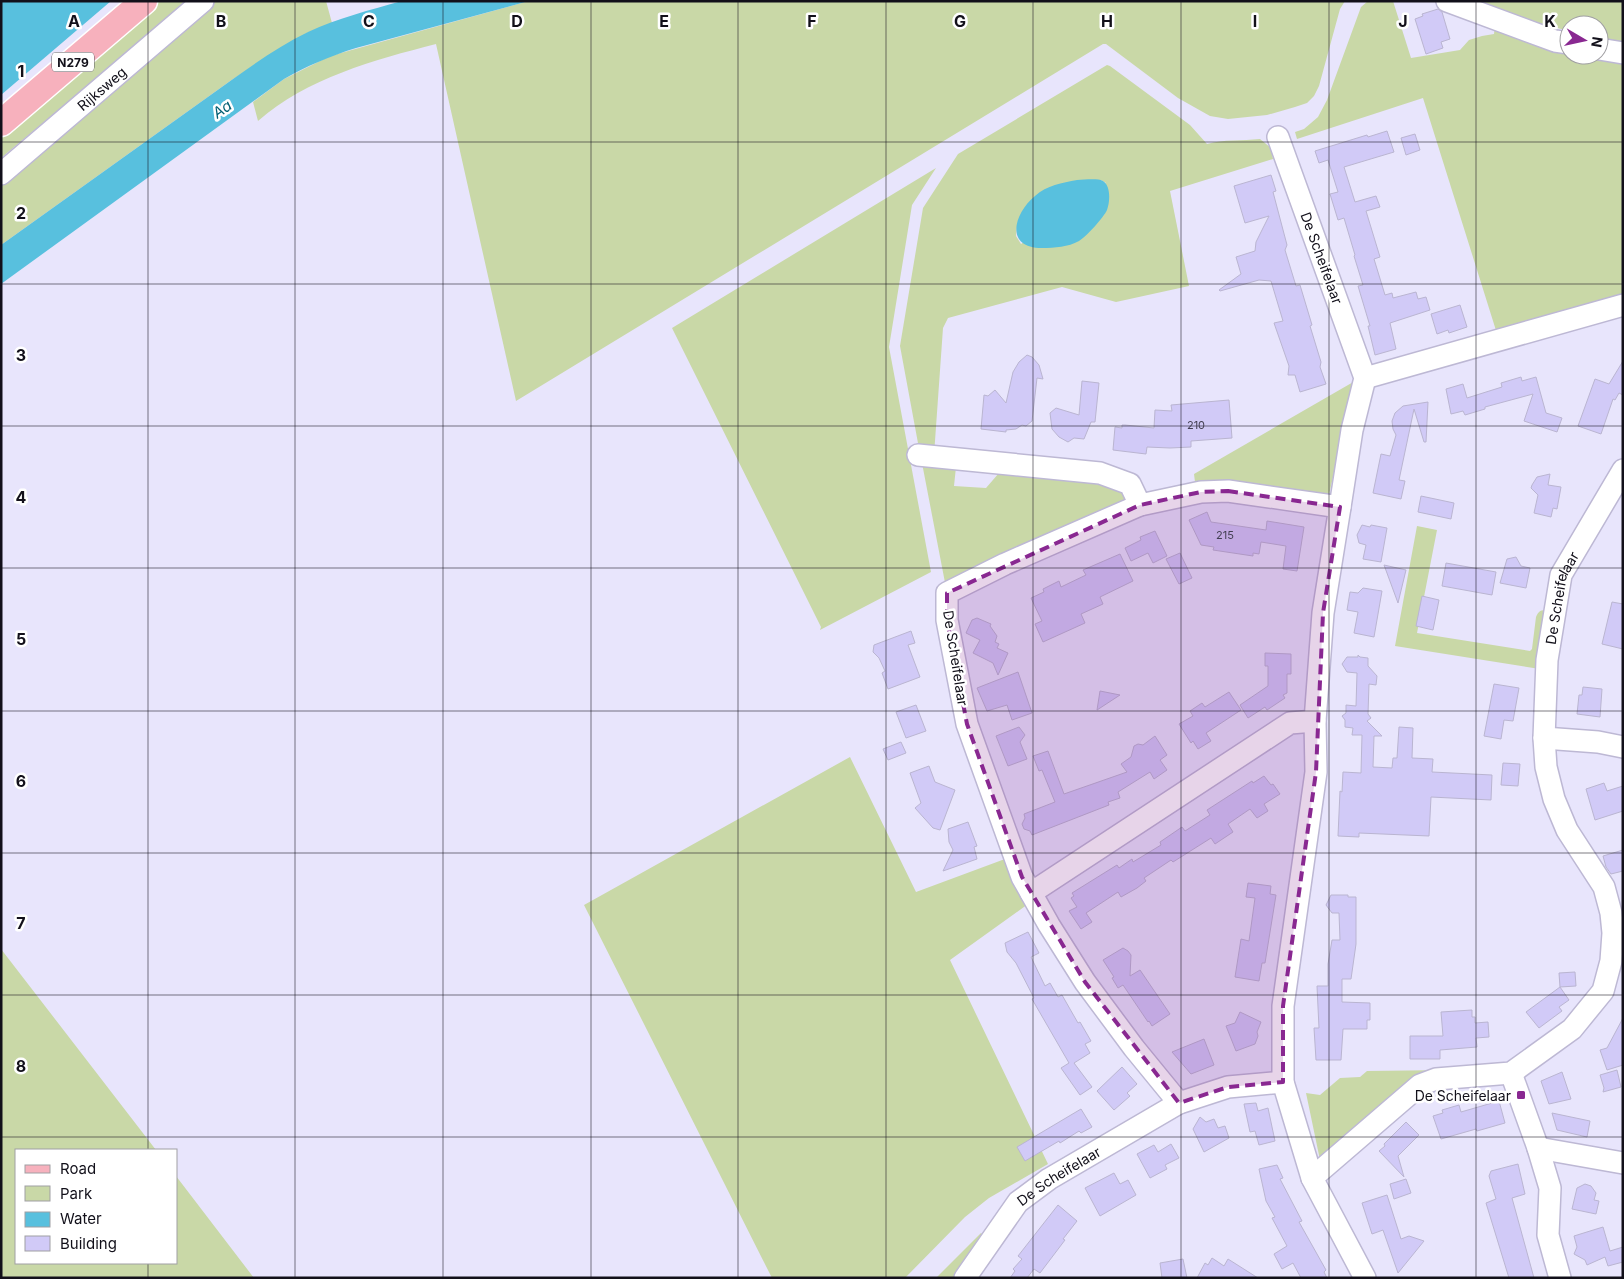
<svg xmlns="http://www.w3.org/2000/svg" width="1624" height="1279" font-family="Inter,sans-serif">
	<rect width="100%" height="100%" fill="#e8e5fc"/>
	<path fill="#c9d8a7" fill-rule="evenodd" d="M 158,1 L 189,1 L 1,158 L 1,134 Z
		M 213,1 L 326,1 L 332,23 L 307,33 L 233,79 L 1,245 L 1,179 Z
		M 529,1 L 1345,1 L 1340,9 L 1319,86 L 1314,96 L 1307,103 L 1295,107 L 1267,115 L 1228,119 L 1210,116 L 1178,98 L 1106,44 L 1103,44 L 516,401 L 436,44 C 374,60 307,78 258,121 L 253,102 L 284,79 L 330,56 Z
		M 1368,1 L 1393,1 L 1411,58 L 1460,50 L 1469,40 L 1482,36 L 1494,34 L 1495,25 L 1569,42 L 1569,55 L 1599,55 L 1623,52 L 1623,300 L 1499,340 L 1423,98 L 1297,139 L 1295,132 L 1304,129 L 1318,117 L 1327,100 L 1361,7 Z
		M 1472,1 L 1623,1 L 1623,42 L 1599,37 L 1599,25 L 1569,25 L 1569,31 L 1518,18 Z
		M 1107,65 L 1110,66 L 1190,125 L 1207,144 C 1224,139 1242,141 1260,139 L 1271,148 L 1273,159 L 1170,191 L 1189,286 L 1116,302 L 1062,287 L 948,318 L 943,328 L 934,455 L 920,454 L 900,346 L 923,208 L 958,154 ZM 1095,180 L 1101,180 L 1106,183 L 1021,244 L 1016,236 L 1017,226 Z
		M 936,168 L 912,205 L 889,347 L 931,572 L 820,630 L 821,627 L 672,328 Z
		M 1355,381 L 1328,499 L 1313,501 L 1195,482 L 1194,474 Z
		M 922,463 L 956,467 L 954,486 L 986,488 L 999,473 L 1122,487 L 1131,498 L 947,593 Z
		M 1417,526 L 1437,530 L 1417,633 L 1530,651 L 1532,649 L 1536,617 C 1539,609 1543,610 1551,610 L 1546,670 L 1395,646 Z
		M 850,757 L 916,892 L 1013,856 L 1035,899 L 950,960 L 1048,1164 L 989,1198 L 965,1217 L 905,1278 L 772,1278 L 584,905 Z
		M 1,949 L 156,1150 L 16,1150 L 16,1263 L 176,1263 L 176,1176 L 254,1278 L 1,1278 Z
		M 1449,1070 L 1320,1160 L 1306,1093 L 1320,1095 L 1340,1078 L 1360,1077 L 1367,1071 Z
		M 981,1233 L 985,1237 L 959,1278 L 936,1278 Z"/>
	<path fill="#58c0de" d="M 1,1 L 111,1 L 1,95 Z
		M 402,1 L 529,1 L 356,48 C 330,56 307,66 284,79 L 1,284 L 1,245 L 233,79 C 257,62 281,45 308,32 C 338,18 370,10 402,1 Z
		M 1077,180 C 1084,180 1097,178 1103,181 C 1111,186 1110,202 1107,210 C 1104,217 1086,237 1079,241 C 1068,247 1055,248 1042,248 C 1004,248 1014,213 1035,196 C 1047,185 1062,183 1077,180 Z"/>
	<path fill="#d1caf7" stroke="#bab5d1" d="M 1438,9 L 1442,12 L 1450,39 L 1441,42 L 1443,48 L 1426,54 L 1415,19 L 1423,16 L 1422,14 Z
		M 1387,131 L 1394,152 L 1344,167 L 1355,202 L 1376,196 L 1380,207 L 1366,211 L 1380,257 L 1374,259 L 1385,295 L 1392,293 L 1393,298 L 1416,292 L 1418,299 L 1426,297 L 1430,310 L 1390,323 L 1396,349 L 1375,355 L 1368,326 L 1370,326 L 1358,286 L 1363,285 L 1354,256 L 1355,255 L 1344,218 L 1338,220 L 1330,194 L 1338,192 L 1328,160 L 1319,163 L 1315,151 L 1367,135 L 1368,137 Z
		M 1415,134 L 1420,150 L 1406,155 L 1401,138 Z
		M 1271,175 L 1276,191 L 1273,192 L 1287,245 L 1285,250 L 1296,286 L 1300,285 L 1312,325 L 1310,326 L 1321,362 L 1320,367 L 1326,384 L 1300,392 L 1295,375 L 1288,375 L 1289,366 L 1274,323 L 1283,321 L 1271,281 L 1259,280 L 1220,291 L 1219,290 L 1241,274 L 1236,257 L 1255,251 L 1256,242 L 1269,216 L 1245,223 L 1234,186 Z
		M 1460,305 L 1467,327 L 1449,333 L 1448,330 L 1437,334 L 1431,314 Z
		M 1027,355 L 1032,357 L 1039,365 L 1043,379 L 1037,378 L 1032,421 L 1026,426 L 1022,425 L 1016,429 L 1006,430 L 1006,432 L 981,429 L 984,395 L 988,396 L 995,390 L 1006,403 L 1013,372 L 1019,362 Z
		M 1623,361 L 1623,395 L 1619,393 L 1615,400 L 1613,399 L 1601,434 L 1578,426 L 1595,379 L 1609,384 Z
		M 1521,377 L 1522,381 L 1536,377 L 1546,413 L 1562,418 L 1557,432 L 1524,421 L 1533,394 L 1485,407 L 1485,409 L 1465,415 L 1463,411 L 1451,414 L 1446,389 L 1463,384 L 1467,398 L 1502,387 L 1501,383 Z
		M 1082,381 L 1099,383 L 1095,422 L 1091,422 L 1084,439 L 1074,438 L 1068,442 L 1059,437 L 1052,429 L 1050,413 L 1056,408 L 1079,415 Z
		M 1229,400 L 1232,438 L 1191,441 L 1191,447 L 1170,448 L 1147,447 L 1146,454 L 1113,450 L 1115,427 L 1122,428 L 1122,425 L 1125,425 L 1154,428 L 1155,410 L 1172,411 L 1171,405 Z
		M 1428,402 L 1426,442 L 1424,442 L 1414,409 L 1399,480 L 1405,481 L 1401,499 L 1373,493 L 1381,454 L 1390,456 L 1396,435 L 1393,429 L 1392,421 L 1395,413 L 1403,406 Z
		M 1550,474 L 1548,485 L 1561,487 L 1557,509 L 1553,508 L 1551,517 L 1534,513 L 1538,495 L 1531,488 L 1532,485 L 1537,477 Z
		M 1421,496 L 1454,503 L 1451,519 L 1418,512 Z
		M 1207,512 L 1211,522 L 1266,530 L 1267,521 L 1304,527 L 1297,571 L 1283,569 L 1286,546 L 1261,542 L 1259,554 L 1253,553 L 1253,556 L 1213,550 L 1214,547 L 1201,545 L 1189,520 Z
		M 1362,525 L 1370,527 L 1371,525 L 1387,528 L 1381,562 L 1363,559 L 1366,545 L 1359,543 L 1357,535 Z
		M 1155,531 L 1167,556 L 1153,563 L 1148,553 L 1131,561 L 1125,548 L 1141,540 L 1140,537 Z
		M 1180,553 L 1192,578 L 1179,584 L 1166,559 Z
		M 1120,554 L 1133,581 L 1100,597 L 1103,604 L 1081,614 L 1085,623 L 1043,642 L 1035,624 L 1042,621 L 1031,598 L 1044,592 L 1043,589 L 1059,581 L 1061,587 L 1086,575 L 1083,570 Z
		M 1516,557 L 1521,566 L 1530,568 L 1526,588 L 1500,583 L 1507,559 Z
		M 1446,563 L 1496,572 L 1492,595 L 1442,586 Z
		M 1384,565 L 1406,570 L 1398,603 Z
		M 1363,588 L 1382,591 L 1374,637 L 1354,633 L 1358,612 L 1347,610 L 1350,592 L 1358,593 Z
		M 1422,596 L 1439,600 L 1433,630 L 1416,626 Z
		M 1612,602 L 1623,604 L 1623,649 L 1602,644 Z
		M 977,618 L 991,624 L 990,626 L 997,636 L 995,642 L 999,644 L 997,648 L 1008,653 L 998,675 L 993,663 L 973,653 L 980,640 L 966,633 L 972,620 Z
		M 911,631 L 915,643 L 908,645 L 920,677 L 888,689 L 882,673 L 885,671 L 879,658 L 873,652 L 874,645 Z
		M 1265,653 L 1291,654 L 1291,674 L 1287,674 L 1287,693 L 1283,695 L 1285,698 L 1267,710 L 1265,707 L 1248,718 L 1240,705 L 1268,686 L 1268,666 L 1265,666 Z
		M 1358,655 L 1360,657 L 1368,658 L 1368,666 L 1377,676 L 1376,685 L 1369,684 L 1368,714 L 1371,718 L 1367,721 L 1382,736 L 1374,736 L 1373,767 L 1392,768 L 1393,758 L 1397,758 L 1399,727 L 1413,728 L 1412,758 L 1433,759 L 1432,772 L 1492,775 L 1491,800 L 1431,797 L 1429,836 L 1359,833 L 1359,837 L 1338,836 L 1340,791 L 1342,792 L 1343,772 L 1361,773 L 1362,735 L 1352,735 L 1353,728 L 1345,727 L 1345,720 L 1342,716 L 1346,713 L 1346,705 L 1356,706 L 1357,673 L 1347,672 L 1342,664 L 1347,657 L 1358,657 Z
		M 1018,672 L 1032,713 L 1012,720 L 1007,705 L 987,711 L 977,688 Z
		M 1494,684 L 1519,688 L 1513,721 L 1504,720 L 1501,739 L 1484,736 Z
		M 1583,687 L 1602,689 L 1600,717 L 1577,714 L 1579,695 L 1582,695 Z
		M 1100,691 L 1120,695 L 1097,710 Z
		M 1229,692 L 1241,710 L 1206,733 L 1211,741 L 1198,749 L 1193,741 L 1191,743 L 1179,724 L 1193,716 L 1190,711 L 1202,703 L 1205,707 Z
		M 916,705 L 926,731 L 906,738 L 896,712 Z
		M 1019,727 L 1025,735 L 1020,742 L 1027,759 L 1008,766 L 996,736 Z
		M 1155,736 L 1167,755 L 1160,760 L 1167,770 L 1154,779 L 1150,772 L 1118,792 L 1120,798 L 1108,802 L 1109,805 L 1032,835 L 1030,831 L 1024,829 L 1022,824 L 1025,818 L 1024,814 L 1055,802 L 1042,770 L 1039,771 L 1033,756 L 1048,751 L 1064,794 L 1127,772 L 1121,764 L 1131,757 L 1134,746 L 1138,744 L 1143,745 Z
		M 901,742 L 906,753 L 888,760 L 883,749 Z
		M 1503,763 L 1520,764 L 1518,786 L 1501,785 Z
		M 929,766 L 935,782 L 955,790 L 940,830 L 933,828 L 915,808 L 921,803 L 910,773 Z
		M 1264,776 L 1271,785 L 1273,784 L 1280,794 L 1264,804 L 1268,811 L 1257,818 L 1250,809 L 1228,824 L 1233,832 L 1215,844 L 1211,838 L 1173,862 L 1171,860 L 1144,878 L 1146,881 L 1137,888 L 1121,897 L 1118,892 L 1086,913 L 1092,922 L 1081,929 L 1069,911 L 1077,907 L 1071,898 L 1074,896 L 1072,893 L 1117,865 L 1119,868 L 1132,859 L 1133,862 L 1161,845 L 1160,842 L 1182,827 L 1185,831 L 1210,815 L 1207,810 L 1252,781 L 1253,783 Z
		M 1604,783 L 1607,791 L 1623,786 L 1623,811 L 1595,820 L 1586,789 Z
		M 968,822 L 977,846 L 974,847 L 977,859 L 943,871 L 953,850 L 949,842 L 948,829 Z
		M 1623,850 L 1623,871 L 1611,874 L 1606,867 L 1603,856 Z
		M 1248,883 L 1271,886 L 1270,894 L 1276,895 L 1265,963 L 1262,963 L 1259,981 L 1235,977 L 1241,939 L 1249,941 L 1255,898 L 1246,897 Z
		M 1331,895 L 1348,895 L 1348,897 L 1356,897 L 1356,944 L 1351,979 L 1342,979 L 1342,1002 L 1370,1003 L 1370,1020 L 1367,1020 L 1367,1029 L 1343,1029 L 1341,1060 L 1316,1060 L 1314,1028 L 1319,1028 L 1317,986 L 1328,986 L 1328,964 L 1332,940 L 1340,940 L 1339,913 L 1332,913 L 1326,905 Z
		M 1028,932 L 1039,953 L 1031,957 L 1045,986 L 1050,983 L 1058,997 L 1062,995 L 1078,1023 L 1080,1022 L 1091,1041 L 1085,1044 L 1090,1053 L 1074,1063 L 1092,1087 L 1080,1095 L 1061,1068 L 1069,1063 L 1032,999 L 1034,998 L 1016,963 L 1007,952 L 1005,943 Z
		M 1123,948 L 1128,951 L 1131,955 L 1130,976 L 1140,970 L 1170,1014 L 1152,1026 L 1149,1021 L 1148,1022 L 1123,985 L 1118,988 L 1112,978 L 1114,977 L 1103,960 Z
		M 1575,972 L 1576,986 L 1560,987 L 1569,1000 L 1559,1007 L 1562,1011 L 1539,1028 L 1526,1012 L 1560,987 L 1559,973 Z
		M 1472,1010 L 1472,1017 L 1475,1017 L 1475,1023 L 1488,1022 L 1489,1037 L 1476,1038 L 1477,1047 L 1440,1050 L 1440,1059 L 1410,1059 L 1410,1036 L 1443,1036 L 1441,1012 Z
		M 1240,1012 L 1261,1022 L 1257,1032 L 1258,1036 L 1255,1044 L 1236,1051 L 1226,1026 L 1235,1023 Z
		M 1623,1018 L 1623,1065 L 1607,1070 L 1600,1050 L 1607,1048 Z
		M 1204,1039 L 1214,1065 L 1191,1074 L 1172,1052 Z
		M 1122,1067 L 1137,1084 L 1127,1093 L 1130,1096 L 1114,1110 L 1097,1091 Z
		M 1617,1070 L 1621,1087 L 1603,1092 L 1604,1088 L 1600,1075 Z
		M 1562,1072 L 1571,1099 L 1549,1104 L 1541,1081 Z
		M 1499,1101 L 1505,1123 L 1477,1131 L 1476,1129 L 1441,1139 L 1433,1116 L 1443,1113 L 1442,1110 L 1459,1105 L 1461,1112 Z
		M 1256,1103 L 1258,1111 L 1268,1108 L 1275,1141 L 1259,1145 L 1255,1131 L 1250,1132 L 1244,1104 Z
		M 1081,1109 L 1092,1127 L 1081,1133 L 1079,1131 L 1060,1143 L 1059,1141 L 1025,1161 L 1017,1147 Z
		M 1552,1113 L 1590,1121 L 1587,1137 L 1557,1130 Z
		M 1200,1117 L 1206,1122 L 1214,1119 L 1218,1128 L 1225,1126 L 1229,1138 L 1204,1152 L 1193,1129 Z
		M 1406,1122 L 1419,1135 L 1398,1156 L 1404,1177 L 1379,1151 L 1385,1146 L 1384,1144 Z
		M 1171,1144 L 1179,1158 L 1165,1165 L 1167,1169 L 1150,1178 L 1137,1154 L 1154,1145 L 1158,1152 Z
		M 1518,1164 L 1525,1194 L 1512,1198 L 1534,1278 L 1509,1278 L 1486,1203 L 1496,1199 L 1489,1176 L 1491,1171 Z
		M 1277,1165 L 1283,1178 L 1280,1179 L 1302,1221 L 1299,1222 L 1326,1270 L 1324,1272 L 1327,1278 L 1301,1278 L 1293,1263 L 1282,1269 L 1274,1254 L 1287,1246 L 1272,1218 L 1275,1217 L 1266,1201 L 1259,1169 Z
		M 1114,1173 L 1120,1184 L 1128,1180 L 1136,1195 L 1100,1216 L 1085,1188 Z
		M 1406,1179 L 1411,1193 L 1394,1199 L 1390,1184 Z
		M 1585,1184 L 1591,1186 L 1596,1193 L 1594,1200 L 1599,1201 L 1596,1214 L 1572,1209 L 1577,1188 Z
		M 1387,1195 L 1401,1239 L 1409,1236 L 1424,1241 L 1398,1273 L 1383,1230 L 1372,1234 L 1362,1203 Z
		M 1058,1205 L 1077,1221 L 1063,1239 L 1065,1240 L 1040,1273 L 1034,1269 L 1027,1278 L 1010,1278 L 1015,1271 L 1013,1269 L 1022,1259 L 1018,1256 Z
		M 1603,1227 L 1610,1251 L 1623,1247 L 1623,1262 L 1608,1266 L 1605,1257 L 1587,1265 L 1585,1260 L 1574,1254 L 1577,1247 L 1574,1236 Z
		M 1212,1258 L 1224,1266 L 1228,1259 L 1258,1278 L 1197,1278 L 1205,1263 L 1208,1265 Z
		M 1183,1259 L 1187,1278 L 1162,1278 L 1160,1263 Z"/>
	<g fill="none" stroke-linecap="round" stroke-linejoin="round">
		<g stroke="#bdb8d4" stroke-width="24">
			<g id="minor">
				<path d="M 1447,1 L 1555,41 L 1569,43"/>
				<path d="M 1599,49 L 1623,53"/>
				<path id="s1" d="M 1,174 L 203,1"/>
				<path d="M 1365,378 L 1623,305"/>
				<path d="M 918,455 L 1100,473 L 1130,484 L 1140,505"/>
				<path d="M 1340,507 L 1323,613 L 1315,721 L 1316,772 L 1283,1006 L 1283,1082 L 1312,1178 L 1365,1278"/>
				<path d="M 1544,738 L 1598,742 L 1623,747"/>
				<path d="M 1031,893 L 1290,723 L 1315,721"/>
				<path d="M 1511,1073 L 1538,1148 L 1550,1188 L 1548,1235 L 1560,1278"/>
				<path d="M 1179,1103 L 1134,1048 L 1085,982 L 1049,925 L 1022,877 L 967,724 L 947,620 L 947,593 L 1005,564 L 1140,505 L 1201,492 L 1228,491 L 1340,507 L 1352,430 L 1365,378 L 1278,137"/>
				<path d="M 1538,1148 L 1623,1163"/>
				<path id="s2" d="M 1312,1178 L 1420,1085 L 1436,1079 L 1511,1073 L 1572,1029 L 1603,991 L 1611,961 L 1613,933 L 1611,913 L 1604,887 L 1567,830 L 1554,799 L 1546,767 L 1544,738 L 1547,660 L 1561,575 L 1623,470"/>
				<path id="s3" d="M 965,1278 L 1018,1202 L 1049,1179 L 1179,1103 L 1228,1087 L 1283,1082"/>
			</g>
		</g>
		<g stroke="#fff" stroke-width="29">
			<path id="major" d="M 1,123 L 144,1"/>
		</g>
		<use href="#minor" stroke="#fff" stroke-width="21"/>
		<use href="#major" stroke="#f7b1bd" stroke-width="26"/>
	</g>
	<path fill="#892891" fill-opacity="0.2" stroke="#892891" stroke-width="4" stroke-dasharray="10 6" stroke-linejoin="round" d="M 1228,491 L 1340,507 L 1323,613 L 1316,772 L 1283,1006 L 1283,1082 L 1228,1087 L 1179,1103 L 1085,982 L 1022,877 L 967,724 L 947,620 L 947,593 L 1140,505 L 1201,492 Z"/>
	<path fill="none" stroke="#12101a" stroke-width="1" stroke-opacity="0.55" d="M 148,1 L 148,1150M 295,1 L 295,1278M 443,1 L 443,1278M 591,1 L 591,1278M 738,1 L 738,1278M 886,1 L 886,1278M 1033,1 L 1033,1278M 1181,1 L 1181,1278M 1329,1 L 1329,1278M 1476,1 L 1476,1278M 1,142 L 1623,142M 1,284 L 1623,284M 1,426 L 1623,426M 1,568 L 1623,568M 1,711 L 1623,711M 1,853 L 1623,853M 1,995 L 1623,995M 1,1137 L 1623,1137M 148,1263 L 148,1278"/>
	<rect fill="#892891" stroke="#fff" stroke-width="2" x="1516" y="1090" width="10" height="10" rx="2.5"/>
	<g text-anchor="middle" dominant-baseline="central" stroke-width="5" stroke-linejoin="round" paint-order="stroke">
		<g font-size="11" fill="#423e51">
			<text x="1196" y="425">210</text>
			<text x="1225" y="535">215</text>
		</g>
		<rect fill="#fff" stroke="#59585f" stroke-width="1" x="52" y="52.5" width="42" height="19" rx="4"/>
		<g font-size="12" font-weight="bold" fill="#12101a">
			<text x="73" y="62">N279</text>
		</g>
		<g font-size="14" fill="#12101a" stroke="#fff">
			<text stroke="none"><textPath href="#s1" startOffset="132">Rijksweg</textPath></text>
			<text transform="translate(1322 258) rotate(70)">De Scheifelaar</text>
			<text stroke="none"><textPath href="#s2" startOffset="771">De Scheifelaar</textPath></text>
			<text transform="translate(956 658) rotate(81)">De Scheifelaar</text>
			<text stroke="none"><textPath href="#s3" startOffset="141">De Scheifelaar</textPath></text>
		</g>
		<g font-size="14" fill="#12101a" stroke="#fff" text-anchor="end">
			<text x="1511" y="1095">De Scheifelaar</text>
		</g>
		<g font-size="15" font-style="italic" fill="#005e72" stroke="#fff">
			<text transform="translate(222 109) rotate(-35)">Aa</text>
		</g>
	</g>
	<g font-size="16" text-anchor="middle" font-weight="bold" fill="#12101a" stroke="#fff" stroke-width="5" stroke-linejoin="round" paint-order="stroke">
		<text x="74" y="27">A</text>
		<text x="221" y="27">B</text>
		<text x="369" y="27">C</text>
		<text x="517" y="27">D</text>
		<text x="664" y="27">E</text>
		<text x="812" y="27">F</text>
		<text x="960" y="27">G</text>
		<text x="1107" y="27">H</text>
		<text x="1255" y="27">I</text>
		<text x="1403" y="27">J</text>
		<text x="1550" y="27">K</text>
		<text x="21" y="77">1</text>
		<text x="21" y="219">2</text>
		<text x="21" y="361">3</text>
		<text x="21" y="503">4</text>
		<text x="21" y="645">5</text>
		<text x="21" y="787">6</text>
		<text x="21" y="929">7</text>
		<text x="21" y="1072">8</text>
	</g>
	<rect width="1624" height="1279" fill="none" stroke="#12101a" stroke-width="5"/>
	<rect x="15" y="1149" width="162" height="115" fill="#ffffff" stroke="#a09fa3"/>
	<rect x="25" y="1165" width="25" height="8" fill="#f7b1bd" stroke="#a09fa3"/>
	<text x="60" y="1174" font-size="15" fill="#12101a">Road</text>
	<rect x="25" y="1186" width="25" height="15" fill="#c9d8a7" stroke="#a09fa3"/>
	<text x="60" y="1199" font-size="15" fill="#12101a">Park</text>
	<rect x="25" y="1212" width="25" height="15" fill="#58c0de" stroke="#a09fa3"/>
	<text x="60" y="1224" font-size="15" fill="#12101a">Water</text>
	<rect x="25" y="1236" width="25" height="15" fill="#d1caf7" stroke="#a09fa3"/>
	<text x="60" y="1249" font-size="15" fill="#12101a">Building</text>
	<g transform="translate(1584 40) rotate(99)"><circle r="24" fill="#ffffff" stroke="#a09fa3"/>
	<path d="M0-4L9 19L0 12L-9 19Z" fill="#892891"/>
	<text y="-8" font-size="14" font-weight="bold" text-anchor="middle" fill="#12101a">N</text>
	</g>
</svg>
